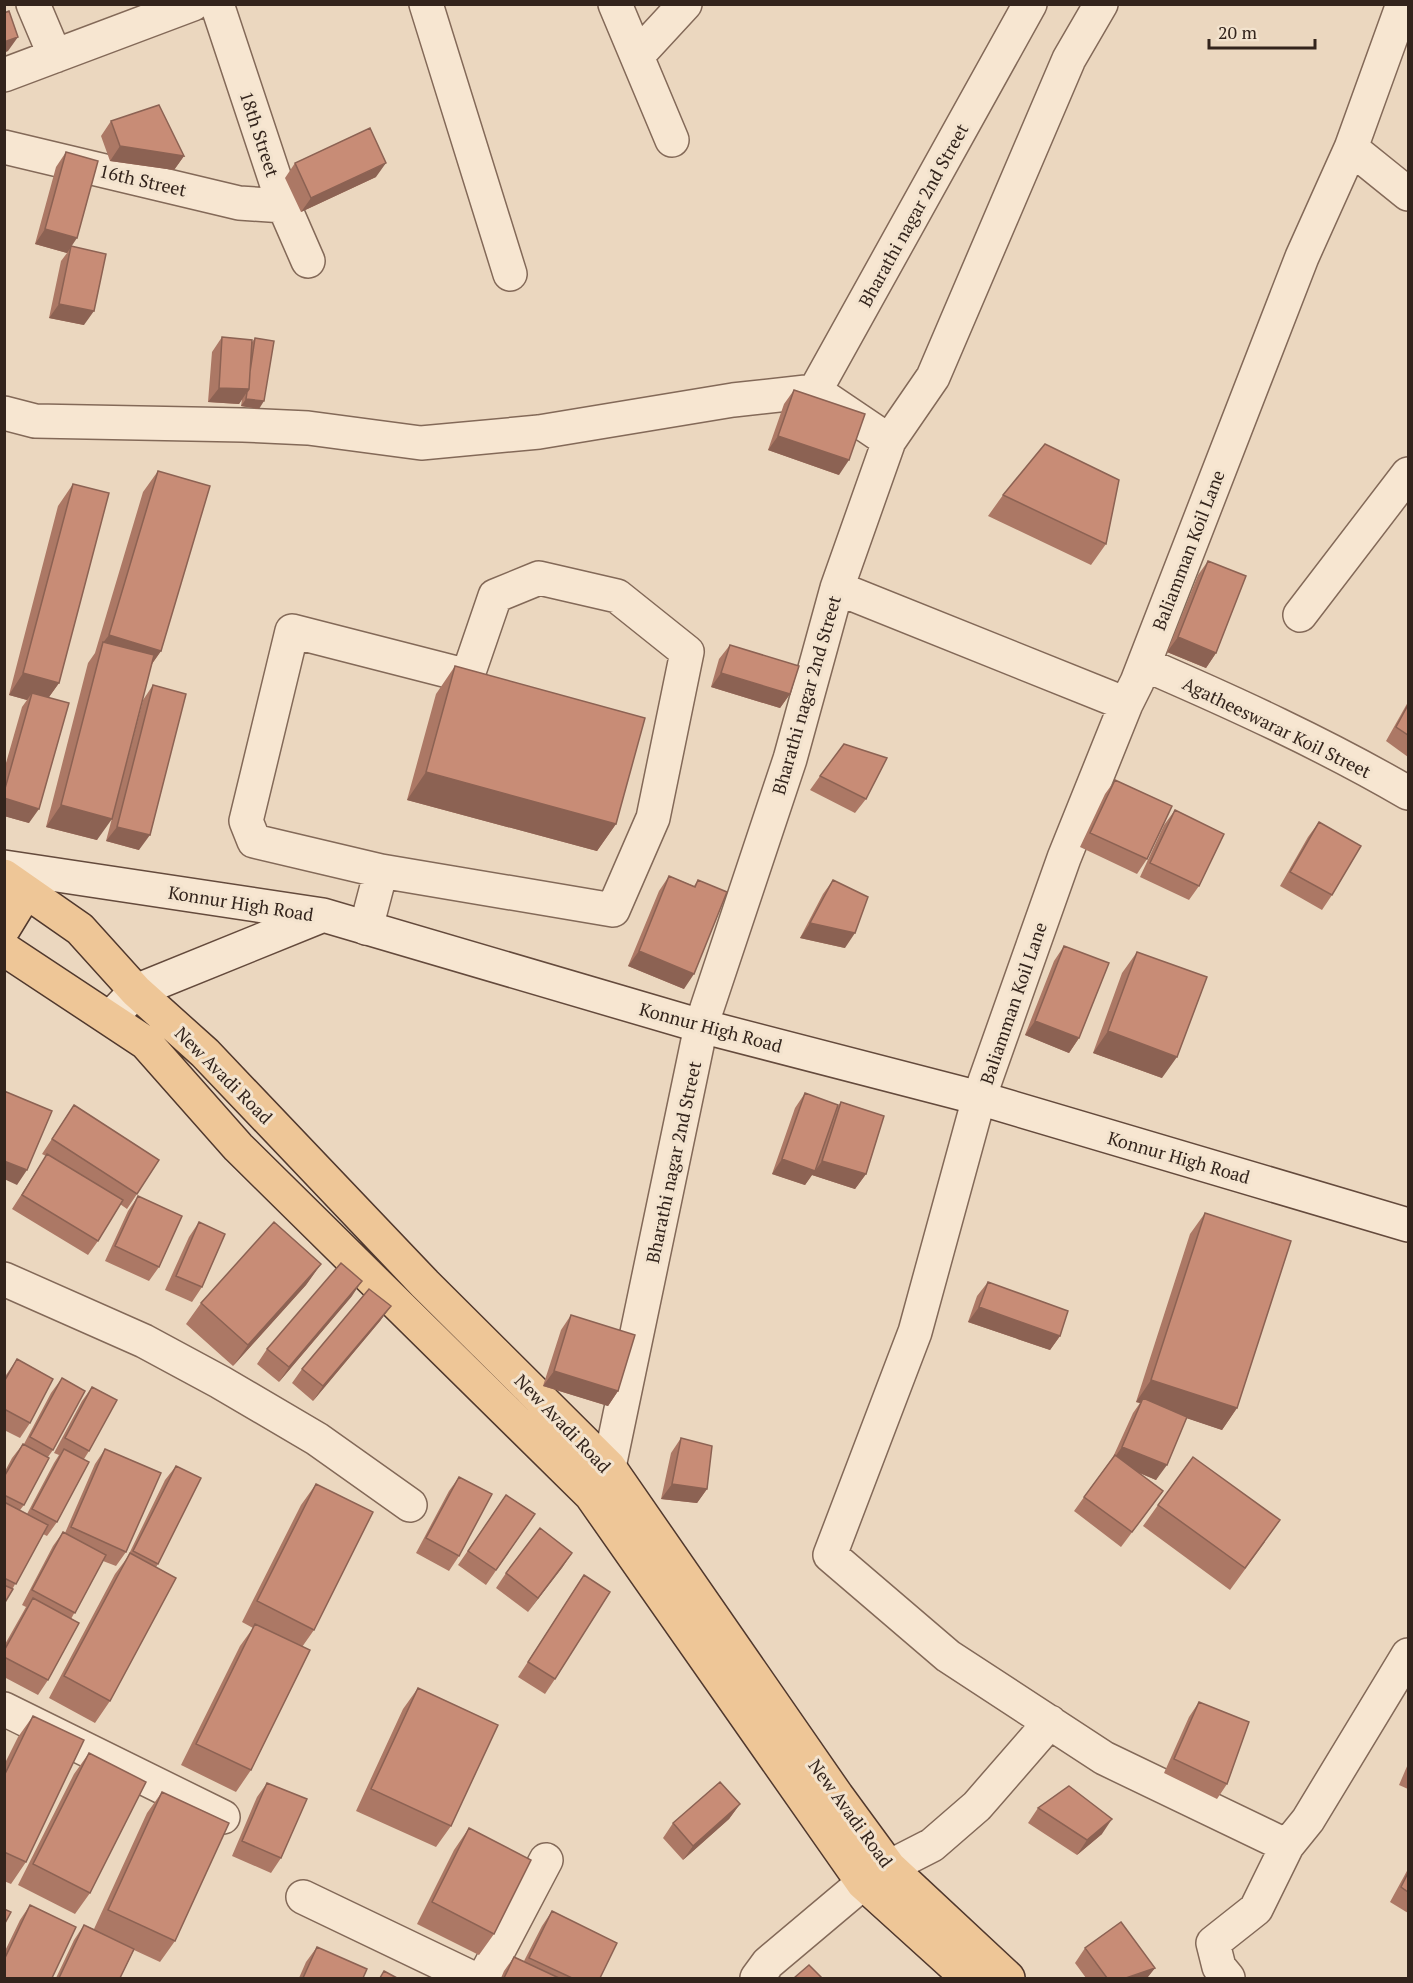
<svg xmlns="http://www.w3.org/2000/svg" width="1413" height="1983" font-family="'PT Serif',serif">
	<rect width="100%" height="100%" fill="#ebd7bf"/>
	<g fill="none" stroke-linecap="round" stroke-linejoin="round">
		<g stroke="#836958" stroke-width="36">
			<path id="minor" d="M 33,4 L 55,56
				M 217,4 L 284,206 L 308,261
				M 426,4 L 510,274
				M 615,4 L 672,140
				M 1403,4 L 1351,148 L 1302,257 L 1137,682 L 1126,704 L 1064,858 L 979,1098 L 915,1332 L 830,1555 L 948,1656 L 1104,1758 L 1287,1846 L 1308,1820 L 1408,1655
				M 637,56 L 685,4
				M 4,75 L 193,4
				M 4,147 L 239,203 L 284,206
				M 1351,148 L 1408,194
				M 815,391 L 1030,4
				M 4,413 L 35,421 L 243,425 L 308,428 L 421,443 L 539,432 L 733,400 L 815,391
				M 889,441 L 933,377 L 1069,59 L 1101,4
				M 837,588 L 1126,704
				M 1300,615 L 1408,474
				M 1144,664 C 1234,703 1324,744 1408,793
				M 366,928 L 381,871 L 613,910 L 653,818 L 687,652 L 617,596 L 539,578 L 495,596 L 470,669 L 456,673 L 292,631 L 246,821 L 254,841 L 381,871
				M 4,1279 L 144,1341 L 220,1382 L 317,1439 L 410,1505
				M 609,1467 L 701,1026 L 790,759 L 837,588 L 889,441 L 815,391
				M 4,1709 L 223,1817
				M 889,1867 L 932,1845 L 977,1806 L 1050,1722
				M 303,1897 L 472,1978
				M 484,1978 L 546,1860
				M 757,1978 L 768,1963 L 863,1883
				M 1228,1978 L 1219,1967 L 1213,1943 L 1256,1909 L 1287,1846"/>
		</g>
		<g stroke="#644a3c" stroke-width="36">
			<path id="secondary" d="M 4,867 L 323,915 L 701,1026 L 979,1098 L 1408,1225
				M 110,1018 L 136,991 L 321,916"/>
		</g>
		<g stroke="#50382d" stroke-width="36">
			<path id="primary" d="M 4,876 L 80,929 L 136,991 L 205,1053 L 425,1284 L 609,1467 L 837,1796 L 889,1867 L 1008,1978
				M 4,928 L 26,892
				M 4,949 L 146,1043 L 238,1147 L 591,1495 L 863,1883 L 968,1978"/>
		</g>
		<use href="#minor" stroke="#f7e6d1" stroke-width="33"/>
		<use href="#secondary" stroke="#f7e6d1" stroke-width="33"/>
		<use href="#primary" stroke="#eec697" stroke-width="33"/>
	</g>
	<path fill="#ac7865" d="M 111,121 L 184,156 L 174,170 L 110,161 L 101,136 Z
		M 66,152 L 71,246 L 84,325 L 49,318 L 61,261 L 67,253 L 35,244 L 56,167 Z
		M 295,163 L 376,177 L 301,212 L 285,178 Z
		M 222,337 L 252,342 L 255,338 L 259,409 L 241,406 L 242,399 L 239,404 L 208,402 L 212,352 Z
		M 794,390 L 839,475 L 768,450 L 784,404 Z
		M 158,471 L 161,651 L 152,664 L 97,840 L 46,827 L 88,663 L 95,653 L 143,492 Z
		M 73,484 L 59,683 L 49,697 L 29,823 L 4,816 L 4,770 L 22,707 L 27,700 L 9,695 L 58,506 Z
		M 1003,495 L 1106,544 L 1091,565 L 988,516 Z
		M 1208,561 L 1216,653 L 1206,668 L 1167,652 L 1198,575 Z
		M 730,645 L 790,694 L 780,708 L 711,687 L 719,659 Z
		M 455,666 L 616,824 L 597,851 L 407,800 L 436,694 Z
		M 153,685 L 139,850 L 106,841 L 143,700 Z
		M 1408,702 L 1408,757 L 1386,741 Z
		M 820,776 L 866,799 L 855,813 L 810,790 Z
		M 1115,780 L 1147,859 L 1137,874 L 1080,847 L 1105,794 Z
		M 1175,810 L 1199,886 L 1189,900 L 1140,877 L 1164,825 Z
		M 1319,822 L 1332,895 L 1322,910 L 1280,886 L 1308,837 Z
		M 669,876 L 694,886 L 698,880 L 684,989 L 628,966 L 659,891 Z
		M 833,880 L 845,948 L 800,938 L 823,894 Z
		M 1064,946 L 1079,1038 L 1069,1053 L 1025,1035 L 1054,961 Z
		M 1137,952 L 1162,1078 L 1093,1053 L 1122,973 Z
		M 805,1093 L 837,1107 L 841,1102 L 866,1174 L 855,1189 L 812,1175 L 805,1185 L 772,1174 L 795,1108 Z
		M 74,1105 L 137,1194 L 127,1209 L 120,1204 L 98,1241 L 88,1255 L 12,1209 L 46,1156 L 42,1154 Z
		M 138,1196 L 159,1267 L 149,1281 L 105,1261 L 128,1211 Z
		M 1205,1213 L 1237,1408 L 1222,1430 L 1187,1418 L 1156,1480 L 1137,1472 L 1163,1491 L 1121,1547 L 1074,1511 L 1113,1457 L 1133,1413 L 1140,1403 L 1136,1402 L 1190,1234 Z
		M 199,1222 L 202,1287 L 192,1302 L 165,1290 L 189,1237 Z
		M 321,1264 L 306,1285 L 233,1366 L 186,1324 L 201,1303 Z
		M 988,1282 L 1060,1336 L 1050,1350 L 968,1322 L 977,1296 Z
		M 352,1296 L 279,1382 L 257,1364 L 267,1349 Z
		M 391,1306 L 380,1321 L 313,1401 L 292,1383 L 302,1369 Z
		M 571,1315 L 618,1391 L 608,1406 L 543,1386 L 561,1330 Z
		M 17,1359 L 30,1423 L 20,1438 L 4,1430 L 4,1378 Z
		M 62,1378 L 53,1450 L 48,1457 L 24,1505 L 20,1510 L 27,1514 L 54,1463 L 59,1455 L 54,1453 L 82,1401 L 92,1387 L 89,1451 L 84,1459 L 57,1522 L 47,1536 L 43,1534 L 4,1604 L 4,1473 L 12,1458 L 23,1444 L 24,1444 L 51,1393 Z
		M 681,1438 L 707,1489 L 697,1503 L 661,1499 L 671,1453 Z
		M 105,1449 L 126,1552 L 116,1566 L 103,1561 L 71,1619 L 48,1680 L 38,1695 L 4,1677 L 4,1646 L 26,1607 L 22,1605 L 53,1546 L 63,1532 L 65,1533 L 95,1464 Z
		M 176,1466 L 158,1564 L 156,1567 L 110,1701 L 95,1723 L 49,1698 L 115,1574 L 127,1558 L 165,1480 Z
		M 459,1477 L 459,1556 L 449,1571 L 416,1553 L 449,1491 Z
		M 316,1484 L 314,1630 L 302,1647 L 251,1770 L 236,1792 L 181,1765 L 240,1646 L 253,1628 L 242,1622 L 301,1505 Z
		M 506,1495 L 535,1514 L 486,1585 L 458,1565 Z
		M 1158,1505 L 1265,1542 L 1230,1590 L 1143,1526 Z
		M 572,1553 L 528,1612 L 496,1588 L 506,1573 Z
		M 584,1575 L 555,1679 L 545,1694 L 518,1677 Z
		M 418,1688 L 451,1826 L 436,1847 L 356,1811 L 403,1709 Z
		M 1199,1702 L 1227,1784 L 1217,1799 L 1164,1773 L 1189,1717 Z
		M 33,1716 L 26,1862 L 11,1884 L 4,1881 L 4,1765 L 18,1737 Z
		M 89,1753 L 90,1893 L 75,1914 L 18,1885 L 74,1774 Z
		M 1408,1764 L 1408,1789 L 1399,1785 Z
		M 267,1783 L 281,1858 L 271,1873 L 232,1856 L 257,1797 Z
		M 162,1792 L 175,1941 L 160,1962 L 134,1950 L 120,1978 L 56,1978 L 74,1940 L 84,1925 L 94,1929 L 147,1813 Z
		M 740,1804 L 729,1819 L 683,1860 L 663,1838 L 673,1823 Z
		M 1038,1808 L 1102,1834 L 1077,1855 L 1028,1823 Z
		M 469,1828 L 494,1934 L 479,1955 L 417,1924 L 454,1850 Z
		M 1408,1869 L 1408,1913 L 1390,1902 Z
		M 30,1905 L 4,1978 L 4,1953 L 20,1920 Z
		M 552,1911 L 600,1978 L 501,1978 L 504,1971 L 514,1957 L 524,1961 L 542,1926 Z
		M 317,1947 L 363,1978 L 299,1978 L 306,1962 Z
		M 1085,1948 L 1155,1968 L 1147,1978 L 1086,1978 L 1075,1963 Z"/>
	<path fill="#8c6253" d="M 18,37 L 8,51 L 4,53 L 4,42 Z
		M 120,146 L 184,156 L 174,170 L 110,161 Z
		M 386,163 L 376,177 L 301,212 L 311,198 Z
		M 45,229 L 77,238 L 67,253 L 35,244 Z
		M 59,304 L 94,311 L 84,325 L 49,318 Z
		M 219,388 L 249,389 L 239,404 L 208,402 Z
		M 246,399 L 264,401 L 259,409 L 241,406 Z
		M 778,436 L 849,460 L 839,475 L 768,450 Z
		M 109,635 L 161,651 L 146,672 L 102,644 Z
		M 1178,637 L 1216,653 L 1206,668 L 1167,652 Z
		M 23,673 L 59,683 L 44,704 L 32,693 L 27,700 L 9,695 Z
		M 721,673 L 790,694 L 780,708 L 711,687 Z
		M 426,772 L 616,824 L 597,851 L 407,800 Z
		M 4,798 L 39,809 L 29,823 L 4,816 Z
		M 61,805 L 112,819 L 97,840 L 46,827 Z
		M 117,827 L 150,835 L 139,850 L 106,841 Z
		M 810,923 L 855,933 L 845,948 L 800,938 Z
		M 639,951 L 694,974 L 684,989 L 628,966 Z
		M 1035,1021 L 1079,1038 L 1069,1053 L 1025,1035 Z
		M 1108,1031 L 1177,1057 L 1162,1078 L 1093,1053 Z
		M 782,1159 L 815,1171 L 822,1161 L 866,1174 L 855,1189 L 812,1175 L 805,1185 L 772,1174 Z
		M 4,1161 L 27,1170 L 17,1185 L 4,1179 Z
		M 321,1264 L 306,1285 L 233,1366 L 248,1345 Z
		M 362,1281 L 352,1296 L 279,1382 L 289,1367 Z
		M 391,1306 L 380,1321 L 313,1401 L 323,1386 Z
		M 979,1307 L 1060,1336 L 1050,1350 L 968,1322 Z
		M 554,1371 L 618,1391 L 608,1406 L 543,1386 Z
		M 1151,1380 L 1237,1408 L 1222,1430 L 1141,1403 L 1143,1398 L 1140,1403 L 1136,1402 Z
		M 1122,1447 L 1167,1465 L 1156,1480 L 1112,1461 Z
		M 672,1484 L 707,1489 L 697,1503 L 661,1499 Z
		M 572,1553 L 562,1568 L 528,1612 L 538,1598 Z
		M 740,1804 L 729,1819 L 683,1860 L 693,1846 Z
		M 1112,1819 L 1102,1834 L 1077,1855 L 1087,1840 Z
		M 1155,1968 L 1147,1978 L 1126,1978 Z"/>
	<path fill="#c88c76" stroke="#8c6253" stroke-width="1.5" d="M 9,11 L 18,37 L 4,42 L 4,13 Z
		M 159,105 L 184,156 L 120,146 L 111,121 Z
		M 370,128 L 386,163 L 311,198 L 295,163 Z
		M 66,152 L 98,161 L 77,238 L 45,229 Z
		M 71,246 L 106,254 L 94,311 L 59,304 Z
		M 222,337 L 252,340 L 249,389 L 219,388 Z
		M 255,338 L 274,341 L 264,401 L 246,399 L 247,392 L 249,389 L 250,372 Z
		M 794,390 L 865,414 L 849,460 L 778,436 Z
		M 1045,444 L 1119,480 L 1106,544 L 1003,495 Z
		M 158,471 L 210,486 L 161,651 L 109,635 Z
		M 73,484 L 109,493 L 59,683 L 23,673 Z
		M 1208,561 L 1246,576 L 1216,653 L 1178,637 Z
		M 103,642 L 154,655 L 112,819 L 61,805 Z
		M 730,645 L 799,666 L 790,694 L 721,673 Z
		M 455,666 L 645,718 L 616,824 L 426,772 Z
		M 153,685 L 186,694 L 150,835 L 117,827 Z
		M 32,693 L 69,703 L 39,809 L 4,798 L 4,792 Z
		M 1408,705 L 1408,735 L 1396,727 Z
		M 844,744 L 887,758 L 866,799 L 820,776 Z
		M 1115,780 L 1172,806 L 1147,859 L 1090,833 Z
		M 1175,810 L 1224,834 L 1199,886 L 1150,863 Z
		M 1319,822 L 1361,846 L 1332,895 L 1290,872 Z
		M 669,876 L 695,887 L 698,880 L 727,892 L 694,974 L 639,951 Z
		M 833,880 L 868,897 L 855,933 L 810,923 Z
		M 1064,946 L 1109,963 L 1079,1038 L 1035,1021 Z
		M 1137,952 L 1207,977 L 1177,1057 L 1108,1031 Z
		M 4,1091 L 52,1111 L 27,1170 L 4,1161 Z
		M 805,1093 L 838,1105 L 815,1171 L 782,1159 Z
		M 841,1102 L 884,1116 L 866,1174 L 822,1161 Z
		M 74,1105 L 159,1160 L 137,1194 L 52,1139 Z
		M 47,1154 L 123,1200 L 98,1241 L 22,1195 Z
		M 138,1196 L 182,1216 L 159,1267 L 115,1246 Z
		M 1205,1213 L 1291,1241 L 1237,1408 L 1151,1380 Z
		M 199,1222 L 225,1234 L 202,1287 L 176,1276 Z
		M 274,1222 L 321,1264 L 248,1345 L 201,1303 Z
		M 341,1263 L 362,1281 L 289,1367 L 267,1349 Z
		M 988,1282 L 1068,1311 L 1060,1336 L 979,1307 Z
		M 369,1289 L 391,1306 L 323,1386 L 302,1369 Z
		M 571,1315 L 635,1335 L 618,1391 L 554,1371 Z
		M 17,1359 L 53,1379 L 30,1423 L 4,1409 L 4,1382 Z
		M 62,1378 L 85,1391 L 53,1450 L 30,1437 Z
		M 92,1387 L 117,1400 L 89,1451 L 65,1438 Z
		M 1143,1398 L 1187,1417 L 1167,1465 L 1122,1447 Z
		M 681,1438 L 712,1446 L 707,1489 L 672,1484 Z
		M 23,1444 L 49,1458 L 24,1505 L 4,1495 L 4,1477 Z
		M 64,1449 L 89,1462 L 57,1522 L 32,1509 Z
		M 105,1449 L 161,1473 L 126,1552 L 71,1527 Z
		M 1115,1455 L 1163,1491 L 1132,1532 L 1084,1497 Z
		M 1193,1457 L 1280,1520 L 1245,1568 L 1158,1505 Z
		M 176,1466 L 201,1478 L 158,1564 L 133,1551 Z
		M 459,1477 L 492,1494 L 459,1556 L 426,1538 Z
		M 316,1484 L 373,1512 L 314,1630 L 257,1601 Z
		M 506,1495 L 535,1514 L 496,1570 L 468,1551 Z
		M 4,1502 L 48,1525 L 16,1584 L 4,1578 Z
		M 540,1528 L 572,1553 L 538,1598 L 506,1573 Z
		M 63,1532 L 106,1555 L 75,1613 L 32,1590 Z
		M 130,1553 L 176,1578 L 110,1701 L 64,1676 Z
		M 584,1575 L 610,1592 L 555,1679 L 528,1662 Z
		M 4,1585 L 13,1589 L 4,1604 Z
		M 33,1598 L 79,1623 L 48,1680 L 4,1657 L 4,1651 Z
		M 255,1624 L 310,1650 L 251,1770 L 196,1744 Z
		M 418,1688 L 498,1725 L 451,1826 L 371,1789 Z
		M 1199,1702 L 1249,1722 L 1227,1784 L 1174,1759 Z
		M 33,1716 L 84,1740 L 26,1862 L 4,1852 L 4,1776 Z
		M 89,1753 L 146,1782 L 90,1893 L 33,1864 Z
		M 720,1782 L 740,1804 L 693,1846 L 673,1823 Z
		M 267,1783 L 307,1799 L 281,1858 L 242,1841 Z
		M 1069,1786 L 1112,1819 L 1087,1840 L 1038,1808 Z
		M 162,1792 L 229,1823 L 175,1941 L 108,1910 Z
		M 469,1828 L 531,1860 L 494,1934 L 432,1902 Z
		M 1408,1873 L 1408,1892 L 1401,1887 Z
		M 30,1905 L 76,1927 L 52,1978 L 4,1978 L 4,1960 Z
		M 4,1909 L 11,1912 L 4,1925 Z
		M 552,1911 L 617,1943 L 600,1978 L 572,1978 L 529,1958 Z
		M 1121,1922 L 1155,1968 L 1126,1978 L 1107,1978 L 1085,1948 Z
		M 84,1925 L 134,1949 L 120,1978 L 59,1978 Z
		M 317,1947 L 367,1969 L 363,1978 L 303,1978 Z
		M 514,1957 L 559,1978 L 504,1978 Z
		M 809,1965 L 822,1978 L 794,1978 Z
		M 384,1971 L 397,1978 L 380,1978 Z"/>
	<g text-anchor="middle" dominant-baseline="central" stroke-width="6" stroke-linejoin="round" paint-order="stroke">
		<g font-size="18" fill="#33241c" stroke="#f3e3ce">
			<text transform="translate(260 134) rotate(72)">18th Street</text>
			<text transform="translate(143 180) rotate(13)">16th Street</text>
			<text transform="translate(913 215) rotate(-61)">Bharathi nagar 2nd Street</text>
			<text transform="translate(1188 550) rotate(-69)">Baliamman Koil Lane</text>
			<text transform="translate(806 695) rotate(-74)">Bharathi nagar 2nd Street</text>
			<text transform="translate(1277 727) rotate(26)">Agatheeswarar Koil Street</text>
			<text transform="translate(241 903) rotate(9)">Konnur High Road</text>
			<text transform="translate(1013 1003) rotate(-71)">Baliamman Koil Lane</text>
			<text transform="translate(711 1027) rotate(15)">Konnur High Road</text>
			<text transform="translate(224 1075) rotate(45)">New Avadi Road</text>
			<text transform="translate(1179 1157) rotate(16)">Konnur High Road</text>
			<text transform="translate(673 1162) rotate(-78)">Bharathi nagar 2nd Street</text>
			<text transform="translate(563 1423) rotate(46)">New Avadi Road</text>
			<text transform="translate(851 1813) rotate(54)">New Avadi Road</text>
		</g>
	</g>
	<rect width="1413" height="1983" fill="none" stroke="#33241c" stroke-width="12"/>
	<path d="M1209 39v9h106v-9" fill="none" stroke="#33241c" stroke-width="3"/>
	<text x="1218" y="39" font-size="18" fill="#33241c" stroke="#f3e3ce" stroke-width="4.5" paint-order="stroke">20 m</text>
</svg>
